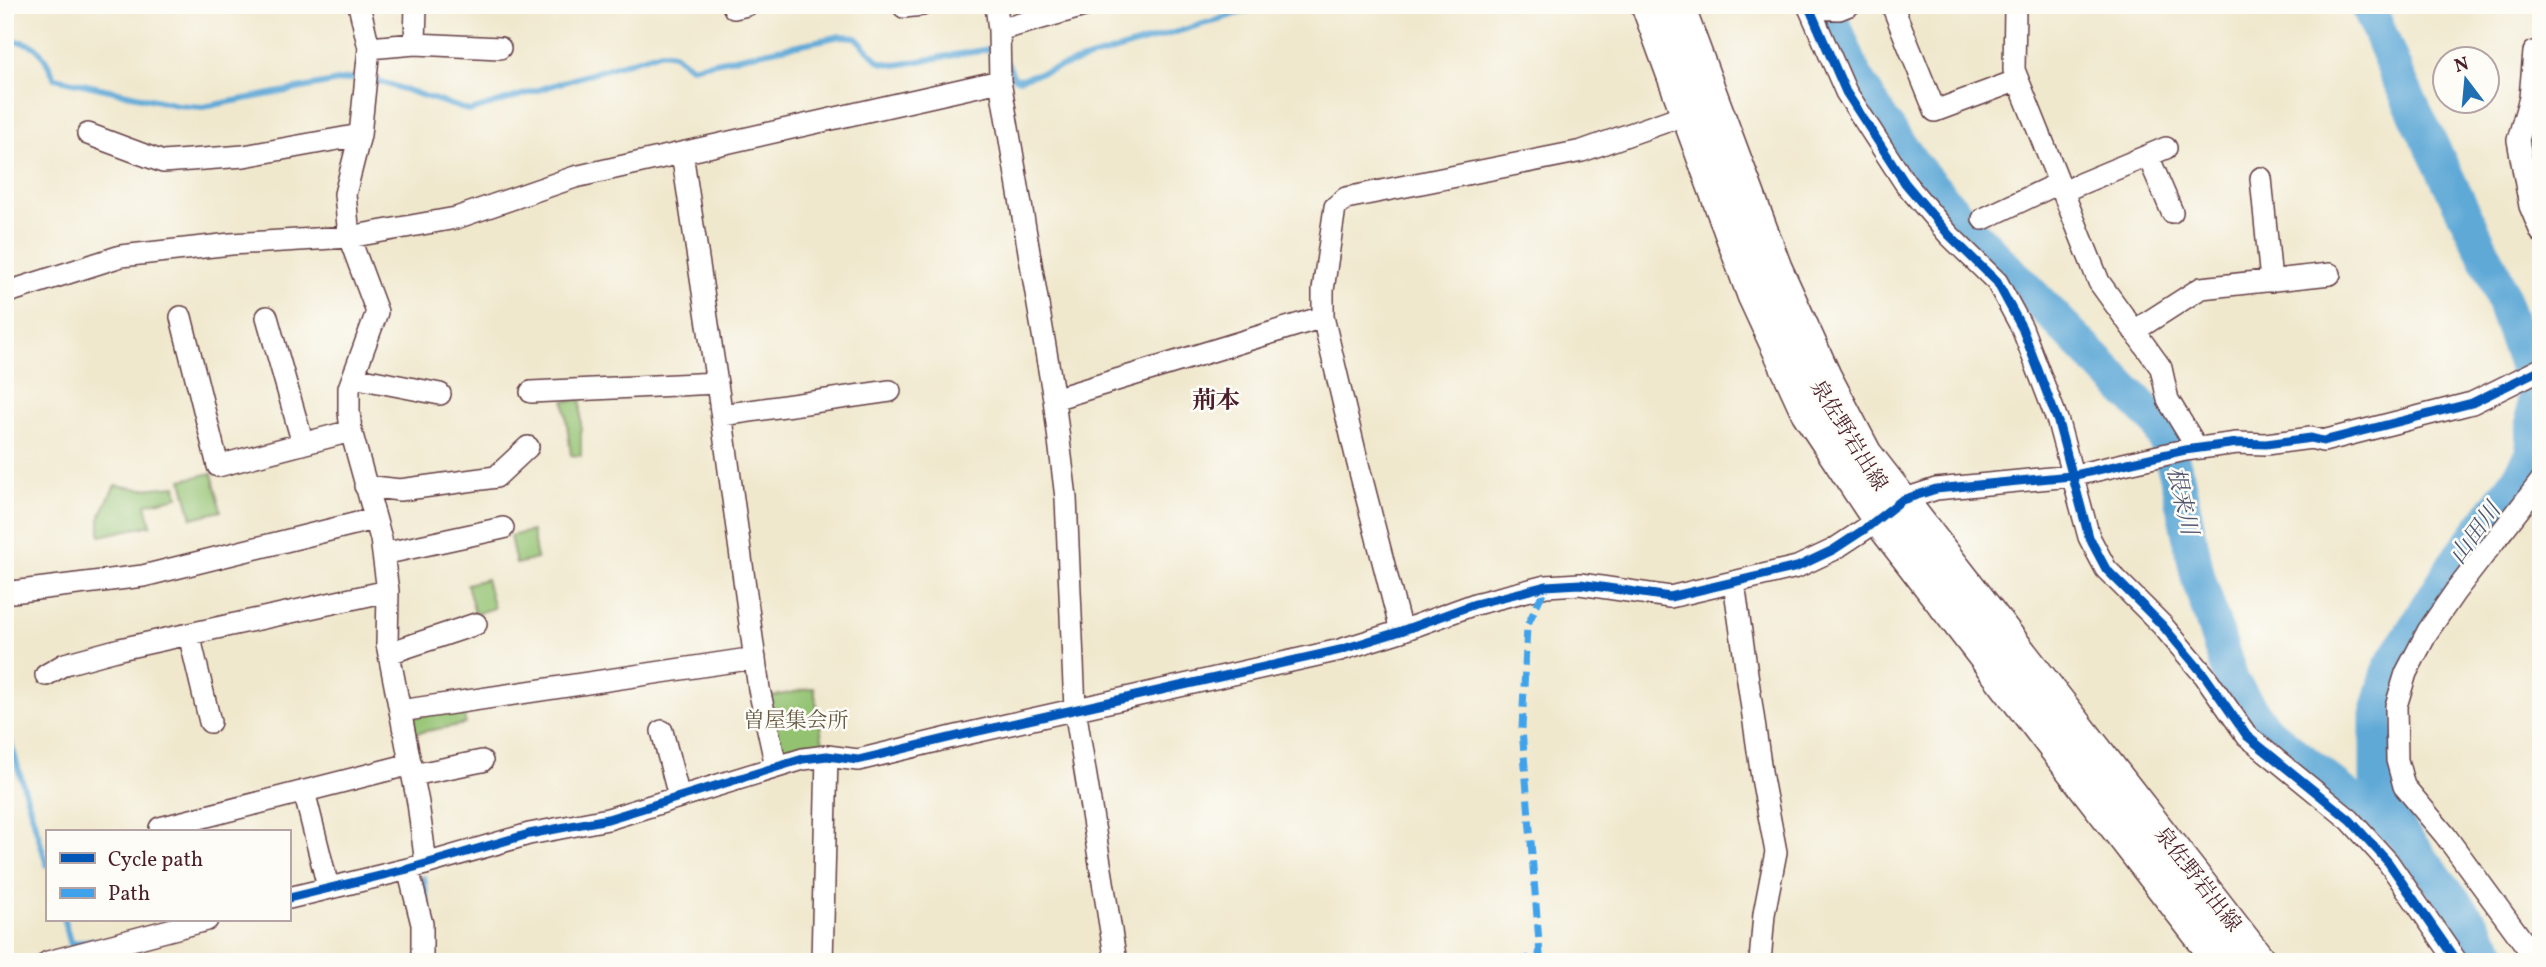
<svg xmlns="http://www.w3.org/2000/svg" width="2546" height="967" font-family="Vollkorn,'Noto Serif JP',serif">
	<rect width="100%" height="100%" fill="#fdfcf7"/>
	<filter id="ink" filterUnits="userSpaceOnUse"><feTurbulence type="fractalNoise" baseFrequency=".0143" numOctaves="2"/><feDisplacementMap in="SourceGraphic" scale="14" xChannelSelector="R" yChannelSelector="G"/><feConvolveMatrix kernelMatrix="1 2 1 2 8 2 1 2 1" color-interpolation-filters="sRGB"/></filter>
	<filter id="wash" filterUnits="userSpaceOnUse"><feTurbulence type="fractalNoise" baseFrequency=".00686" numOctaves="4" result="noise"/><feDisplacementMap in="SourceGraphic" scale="28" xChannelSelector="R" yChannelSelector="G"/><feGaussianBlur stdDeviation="1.57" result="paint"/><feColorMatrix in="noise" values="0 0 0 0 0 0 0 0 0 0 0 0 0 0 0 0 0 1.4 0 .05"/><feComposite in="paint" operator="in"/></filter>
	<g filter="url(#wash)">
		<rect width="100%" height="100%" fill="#f0e8cd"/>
		<path fill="#93c271" stroke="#6e704e" stroke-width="2" d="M 581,400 L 581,456 L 571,455 L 564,401 Z
			M 212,473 L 221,511 L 192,518 L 182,480 Z
			M 115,485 L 142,489 L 176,486 L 178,497 L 146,504 L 151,525 L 100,536 L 100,516 Z
			M 532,531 L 537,559 L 516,564 L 510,536 Z
			M 486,579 L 494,608 L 475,614 L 467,584 Z
			M 814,688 L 823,744 L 779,751 L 769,697 Z
			M 462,708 L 466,724 L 415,733 L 412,717 Z"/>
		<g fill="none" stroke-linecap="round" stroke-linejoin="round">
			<path stroke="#5fa9d7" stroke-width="6" d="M 5,41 C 38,40 41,51 55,78 L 177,105 L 203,107 L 354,78 L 375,80 L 470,111 L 661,52 L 674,54 L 691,67 L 841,36 L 855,37 L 880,62 L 896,65 L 989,49 L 996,52
				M 1008,64 L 1014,78 L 1020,79 L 1266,5
				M 2533,455 L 2541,448
				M 5,724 L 47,865
				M 424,878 L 427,904
				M 64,920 L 71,945
				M 431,939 L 433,962
				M 71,944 L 92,940"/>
			<path stroke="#5fa9d7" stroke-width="35" d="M 1826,5 L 1853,72 L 1882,121 L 1914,166 L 1969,230 L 2160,425 L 2176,472 L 2198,577 L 2232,682 L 2262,727 L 2357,804 L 2400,832 L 2467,918 L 2497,962
				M 2368,5 L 2397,75 L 2494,274 L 2534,390 L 2533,455 L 2517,481 L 2454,565 L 2390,668 L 2377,715 L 2377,783 L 2400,832"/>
		</g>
	</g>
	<g filter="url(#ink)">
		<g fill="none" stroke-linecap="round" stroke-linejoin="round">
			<g stroke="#633d43" stroke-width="24">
				<path id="street" d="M 359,5 L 369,48 L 360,135 L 345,194 L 349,237 L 377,312 L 349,388 L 349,412 L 351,431 L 381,539 L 388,591 L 387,644 L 418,803 L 426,864
					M 416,5 L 415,44 L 500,48
					M 733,5 L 734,8 L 747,5
					M 904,5 L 904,7 L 922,5
					M 996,5 L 999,30 L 1000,81 L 1054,399 L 1066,498 L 1075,709 L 1116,962
					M 1808,5 L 1846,92 L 1905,183 L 1949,235 L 1997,282 L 2022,328 L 2058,422 L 2089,537 L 2106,569 L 2162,625 L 2205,676 L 2247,736 L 2350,820 L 2388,862 L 2457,962
					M 1892,5 L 1935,111 L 2018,80
					M 2013,5 L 2015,9 L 2014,70 L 2099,282 L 2161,368 L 2168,400 L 2197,448
					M 1809,8 L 1839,9 L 1849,5
					M 999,30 L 1088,5
					M 369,48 L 415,44
					M 2534,52 L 2530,98 L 2518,140 L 2530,206 L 2541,232
					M 88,134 L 163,162 L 244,156 L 360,135
					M 682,153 L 719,397 L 759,689 L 776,766
					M 2148,156 L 2172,212
					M 2261,178 L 2271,281
					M 2063,191 L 2166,148
					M 1983,219 L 2059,183
					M 5,293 L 121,256 L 231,244 L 349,237 L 456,218 L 575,177 L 1000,81
					M 181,317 L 218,466 L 351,431
					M 267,317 L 303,444
					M 2134,331 L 2201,288 L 2330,274
					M 353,377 L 440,394
					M 531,392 L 717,383
					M 1054,399 L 1323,317
					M 722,415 L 890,391
					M 365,486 L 400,490 L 496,477 L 528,447
					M 383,554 L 503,528
					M 1734,583 L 1762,778 L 1776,852 L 1764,914 L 1760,962
					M 12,592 L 143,576 L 374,519
					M 1401,631 L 1358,464 L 1323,317 L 1323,290 L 1335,207 L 1346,198 L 1582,151 L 1687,114 L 1699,112
					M 189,634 L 210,722
					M 389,653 L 476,624
					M 46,675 L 65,664 L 120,649 L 388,591
					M 400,711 L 755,658
					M 662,731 L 679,797
					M 413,775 L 482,761
					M 304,791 L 328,887
					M 160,828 L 411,764
					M 408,869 L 422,924 L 422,962
					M 289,898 L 408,869 L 529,834 L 608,819 L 803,759 L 827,756 L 858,760 L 957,736 L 1340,650 L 1401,631 L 1475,604 L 1546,586 L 1580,584 L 1670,597 L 1797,567 L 1833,550 L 1865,529 L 1902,500 L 1936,489 L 2071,476 L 2185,450 L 2237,443 L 2266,444 L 2311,438 L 2323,441 L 2472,403 L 2541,369
					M 48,962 L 207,920
					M 822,962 L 827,756
					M 2538,962 L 2445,835 L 2404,786 L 2397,760 L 2396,706 L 2406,673 L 2428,631 L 2455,592 L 2541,481"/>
			</g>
			<g stroke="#633d43" stroke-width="36">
				<path id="primary" d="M 1648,5 L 1754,295 L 1808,412 L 1878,518 L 2221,962
					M 1677,5 L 1775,268 L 1825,378 L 1865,454 L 2260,962"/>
			</g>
			<use href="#street" stroke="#fff" stroke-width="21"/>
			<use href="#primary" stroke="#fff" stroke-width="33"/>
			<path stroke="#40a2eb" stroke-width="7" stroke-dasharray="14 7" stroke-linecap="butt" d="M 1516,962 L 1540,955 L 1522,729 L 1527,626 L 1546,586"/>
			<g stroke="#fdfcf7" stroke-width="13">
				<path id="cycleway" d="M 1808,5 L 1846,92 L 1905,183 L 1949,235 L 1997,282 L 2022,328 L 2058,422 L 2089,537 L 2106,569 L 2162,625 L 2205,676 L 2247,736 L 2350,820 L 2388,862 L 2457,962
					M 289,898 L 408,869 L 529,834 L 608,819 L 803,759 L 827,756 L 858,760 L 957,736 L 1340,650 L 1401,631 L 1475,604 L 1546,586 L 1580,584 L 1670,597 L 1797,567 L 1833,550 L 1865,529 L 1902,500 L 1936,489 L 2071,476 L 2185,450 L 2237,443 L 2266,444 L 2311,438 L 2323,441 L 2472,403 L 2541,369"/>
			</g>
			<use href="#cycleway" stroke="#0057b8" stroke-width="9"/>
		</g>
	</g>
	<g text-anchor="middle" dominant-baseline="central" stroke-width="5" stroke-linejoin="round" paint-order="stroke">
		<g font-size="21" fill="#4a1f2b" stroke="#fdfcf7">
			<text transform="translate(1848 436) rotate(58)">泉佐野岩出線</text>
			<text transform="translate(2197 880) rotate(52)">泉佐野岩出線</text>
		</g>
		<g font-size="21" fill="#645844" stroke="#fdfcf7">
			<text x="796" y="721">曽屋集会所</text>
		</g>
		<g font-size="23" font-style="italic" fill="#525670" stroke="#fdfcf7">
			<text transform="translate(2181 501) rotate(77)">根来川</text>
			<text transform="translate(2476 534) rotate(-54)">山田川</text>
		</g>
		<g font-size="24" font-weight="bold" fill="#4a1f2b" stroke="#fdfcf7">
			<text x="1216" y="402">荊本</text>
		</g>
	</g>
	<rect width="2546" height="967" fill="none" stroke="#fdfcf7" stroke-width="28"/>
	<rect x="46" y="830" width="245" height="91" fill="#fdfcf7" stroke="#b5a4a5" stroke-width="2"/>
	<rect x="60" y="853" width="35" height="10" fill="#0057b8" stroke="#b5a4a5" stroke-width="2"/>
	<text x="108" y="866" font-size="21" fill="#4a1f2b">Cycle path</text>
	<rect x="60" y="888" width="35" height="10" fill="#40a2eb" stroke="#b5a4a5" stroke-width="2"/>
	<text x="108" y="900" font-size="21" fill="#4a1f2b">Path</text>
	<g transform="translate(2466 80) rotate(344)"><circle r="33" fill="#fdfcf7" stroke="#b5a4a5" stroke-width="2"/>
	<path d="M0-5L12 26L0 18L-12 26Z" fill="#1f6fb2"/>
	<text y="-10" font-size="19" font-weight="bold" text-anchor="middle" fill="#4a1f2b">N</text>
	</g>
</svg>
